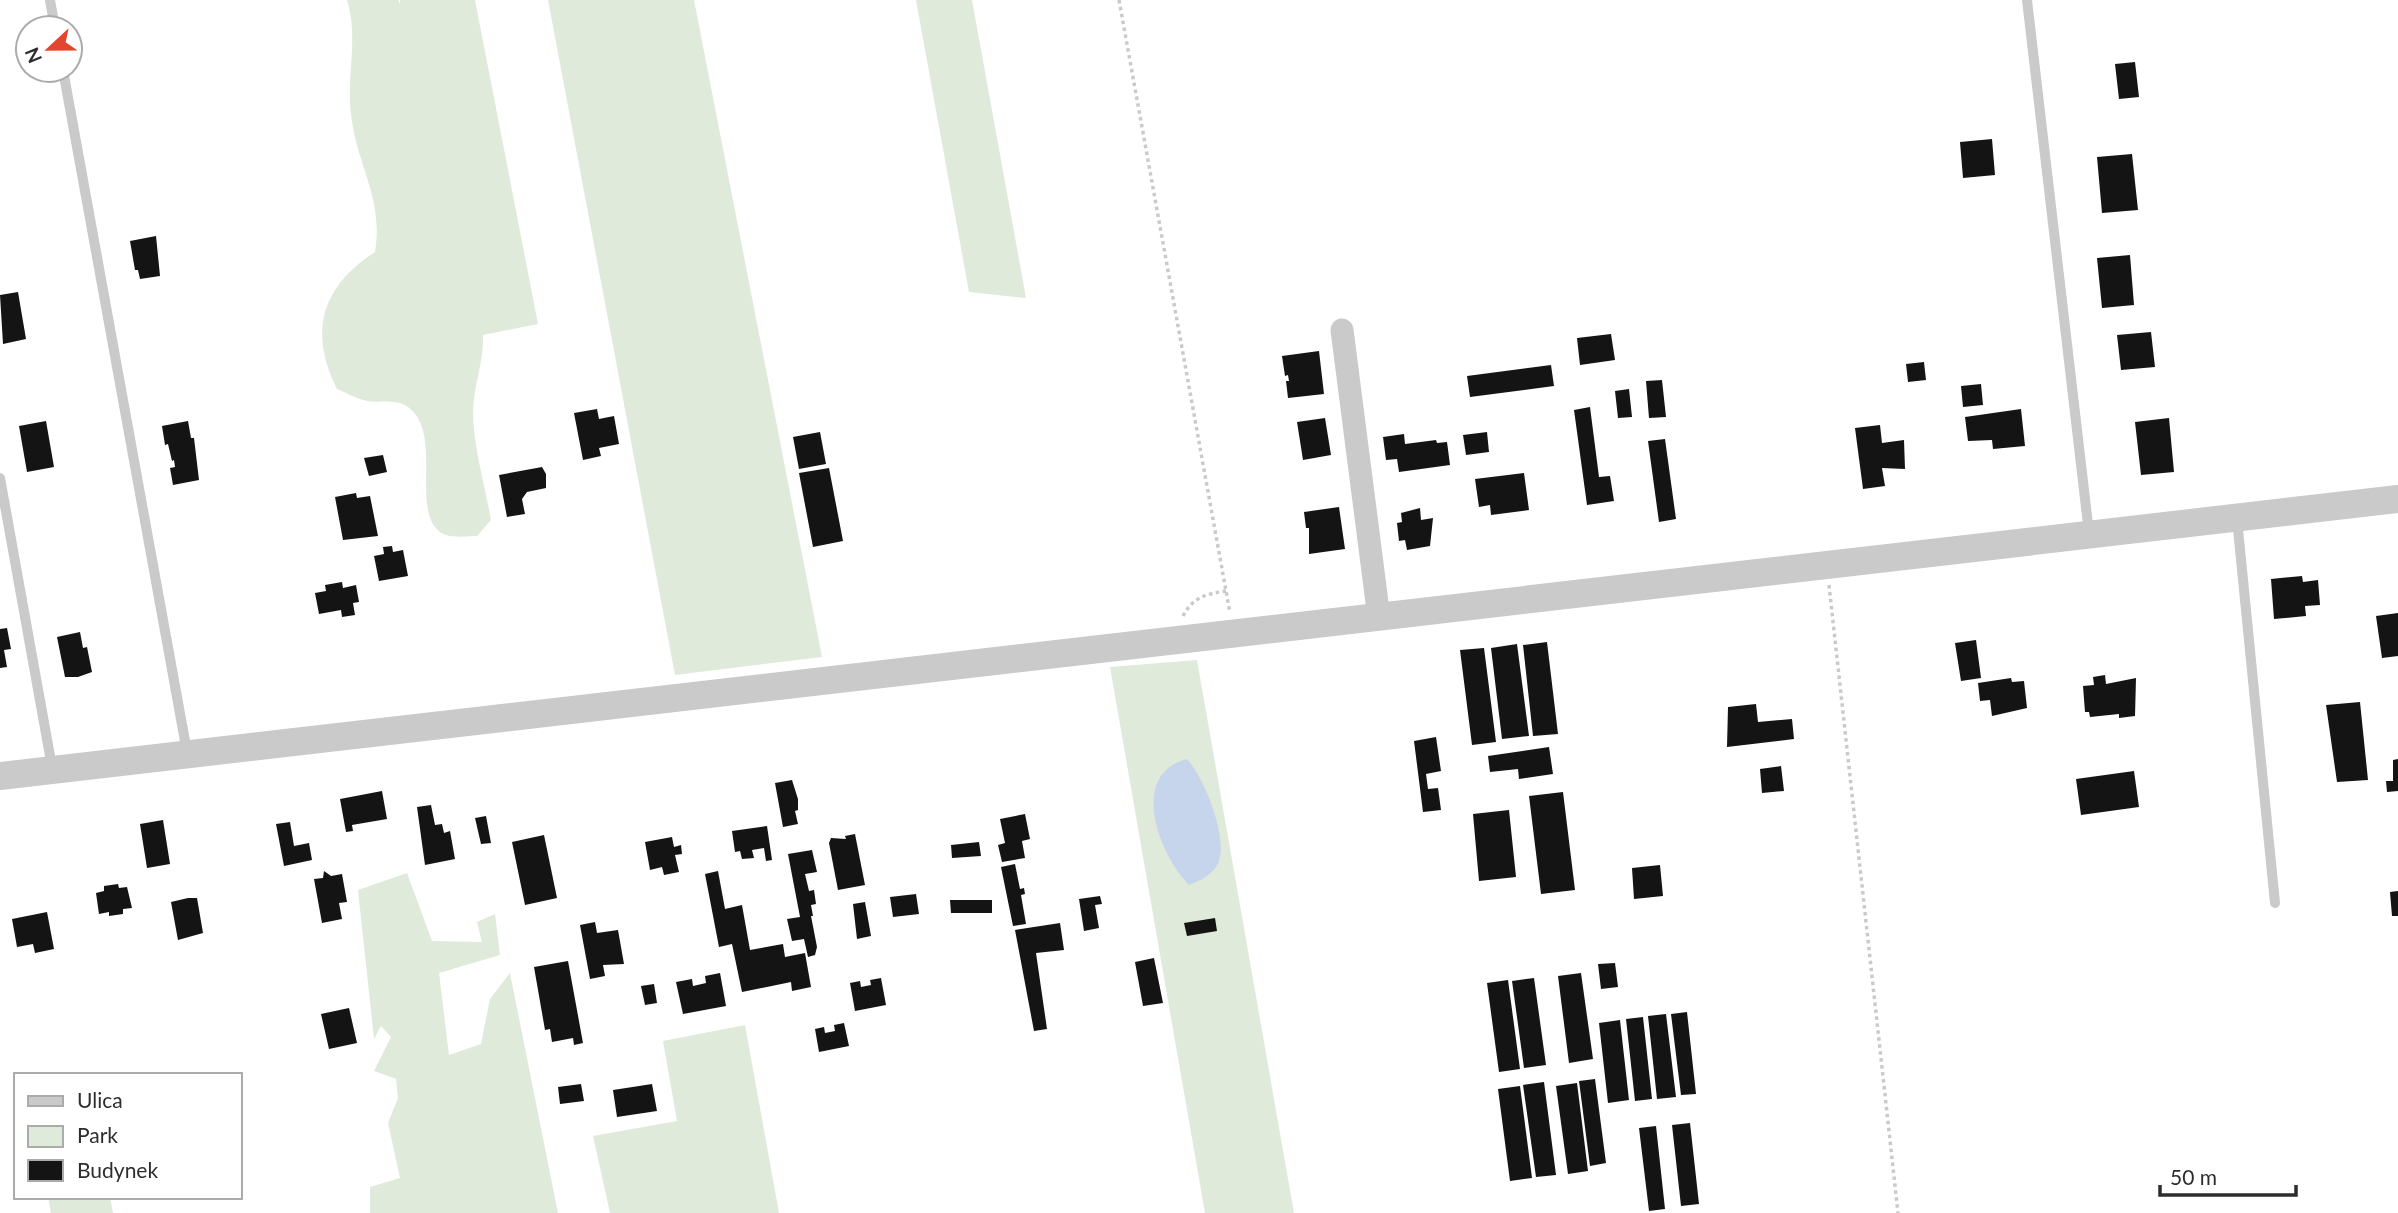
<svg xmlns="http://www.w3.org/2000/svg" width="2398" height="1213" font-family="Lato,sans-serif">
	<rect width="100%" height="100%" fill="#fff"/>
	<path fill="#dfeada" d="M 347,0 L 398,0 L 400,4 L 400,0 L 475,0 L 538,324 L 483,335 C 484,361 474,384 473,411 C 473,446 485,485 491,520 L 477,536 C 467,536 449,539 440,532 C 409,508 446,430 405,405 C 394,399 379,403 367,401 C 357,399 347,393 337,389 C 308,332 322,286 375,252 C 384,198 356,164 351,114 C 346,74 359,40 347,0 Z
		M 548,0 L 694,0 L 822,657 L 675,675 Z
		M 916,0 L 972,0 L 1026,298 L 969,292 Z
		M 1197,660 L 1294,1213 L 1205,1213 L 1110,667 Z
		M 407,873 L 432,941 L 482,942 L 477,922 L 495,914 L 500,955 L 439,973 L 449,1055 L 481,1044 L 490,999 L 510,973 L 558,1213 L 370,1213 L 370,1187 L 400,1178 L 388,1123 L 398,1098 L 396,1079 L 374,1071 L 391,1037 L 381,1026 L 374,1039 L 358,890 Z
		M 745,1025 L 779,1213 L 610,1213 L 593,1136 L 677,1121 L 663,1041 Z
		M 48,1197 L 110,1197 L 113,1213 L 51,1213 Z"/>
	<path fill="#c6d5eb" d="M 1187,759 C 1204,777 1232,844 1216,867 C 1210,876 1199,881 1189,885 C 1159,855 1128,774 1187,759 Z"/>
	<path fill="#141414" d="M 2135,62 L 2139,97 L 2119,99 L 2115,64 Z
		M 1992,139 L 1995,175 L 1963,178 L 1960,142 Z
		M 2132,154 L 2138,210 L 2102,213 L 2097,157 Z
		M 156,236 L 160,276 L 140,279 L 138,270 L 135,270 L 130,241 Z
		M 2130,255 L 2134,305 L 2102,308 L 2097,258 Z
		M 18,292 L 26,339 L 3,344 L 0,295 Z
		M 2151,332 L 2155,367 L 2121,370 L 2117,335 Z
		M 1611,334 L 1615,360 L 1580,365 L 1577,338 Z
		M 1319,351 L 1324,394 L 1288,398 L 1286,381 L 1289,381 L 1288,375 L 1285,376 L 1282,356 Z
		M 1924,362 L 1926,380 L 1908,382 L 1906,364 Z
		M 1551,365 L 1554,386 L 1470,397 L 1467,376 Z
		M 1662,380 L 1666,417 L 1649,418 L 1646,381 Z
		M 1981,384 L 1983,405 L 1963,407 L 1961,386 Z
		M 1629,389 L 1632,417 L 1618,418 L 1615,391 Z
		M 1590,407 L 1599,477 L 1610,476 L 1614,501 L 1587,505 L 1574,410 Z
		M 597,409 L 599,419 L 614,416 L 619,444 L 599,448 L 601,456 L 583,460 L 574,413 Z
		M 2021,409 L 2025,446 L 1993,449 L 1992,440 L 1968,441 L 1965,417 Z
		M 1325,418 L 1331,455 L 1303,460 L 1297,422 Z
		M 2169,418 L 2174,472 L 2141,475 L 2135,422 Z
		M 46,421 L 54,467 L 27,472 L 19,426 Z
		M 188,421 L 191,438 L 194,438 L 199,480 L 173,485 L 170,468 L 175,467 L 174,460 L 172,461 L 168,444 L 165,445 L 162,426 Z
		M 1880,425 L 1882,443 L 1904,440 L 1905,469 L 1882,468 L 1885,486 L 1863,489 L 1855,428 Z
		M 820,432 L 826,464 L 799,469 L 793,437 Z
		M 1487,432 L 1489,452 L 1466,455 L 1463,435 Z
		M 1404,434 L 1405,444 L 1436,440 L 1437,443 L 1447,442 L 1450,465 L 1399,472 L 1397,459 L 1386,460 L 1383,437 Z
		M 1665,439 L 1676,519 L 1659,522 L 1648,441 Z
		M 383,455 L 387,472 L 369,476 L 364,458 Z
		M 542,467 L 546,474 L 546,488 L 527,492 L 522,499 L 525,514 L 507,517 L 499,475 Z
		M 829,468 L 843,541 L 813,547 L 799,473 Z
		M 1524,473 L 1529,510 L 1491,515 L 1490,505 L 1479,507 L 1475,479 Z
		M 356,493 L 357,498 L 370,496 L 378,536 L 343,540 L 335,497 Z
		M 1339,507 L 1345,549 L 1309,554 L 1309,528 L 1306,528 L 1304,512 Z
		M 1420,508 L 1421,520 L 1433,518 L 1430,546 L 1407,550 L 1405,540 L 1399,541 L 1397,523 L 1402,522 L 1401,513 Z
		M 392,546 L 393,552 L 403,550 L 408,576 L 379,581 L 374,556 L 384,554 L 383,547 Z
		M 2302,576 L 2303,582 L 2318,580 L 2320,605 L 2305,606 L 2306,616 L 2274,619 L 2271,579 Z
		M 342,582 L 343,588 L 356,585 L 359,602 L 353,603 L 355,615 L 342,617 L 341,610 L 319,614 L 315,593 L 326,591 L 325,585 Z
		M 2398,613 L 2398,656 L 2382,658 L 2376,616 Z
		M 7,628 L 11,649 L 4,650 L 7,667 L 0,668 L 0,629 Z
		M 80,632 L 83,648 L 87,647 L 92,672 L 78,677 L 65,677 L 57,637 Z
		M 1976,640 L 1981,678 L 1961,681 L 1955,643 Z
		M 1547,642 L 1558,734 L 1533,736 L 1523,645 Z
		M 1517,644 L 1529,736 L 1502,739 L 1491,648 Z
		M 1484,648 L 1496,742 L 1472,745 L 1460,650 Z
		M 2105,675 L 2106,684 L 2136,678 L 2135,716 L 2119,718 L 2119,714 L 2090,717 L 2089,712 L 2085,712 L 2083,686 L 2094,685 L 2093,677 Z
		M 2011,678 L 2012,682 L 2024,681 L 2027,708 L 1992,716 L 1990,700 L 1980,701 L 1978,683 Z
		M 2360,702 L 2368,780 L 2337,782 L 2326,705 Z
		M 1756,704 L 1758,722 L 1792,719 L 1794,739 L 1727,747 L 1728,707 Z
		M 1436,737 L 1441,771 L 1426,774 L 1428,789 L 1438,788 L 1441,810 L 1423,812 L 1414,741 Z
		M 1549,747 L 1553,774 L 1519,779 L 1518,769 L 1490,772 L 1488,756 Z
		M 2398,759 L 2398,791 L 2387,792 L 2386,781 L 2393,781 L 2393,760 Z
		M 1781,766 L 1784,791 L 1762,793 L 1760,769 Z
		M 2134,771 L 2139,807 L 2081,815 L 2076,779 Z
		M 792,780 L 798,799 L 798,810 L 795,811 L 798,824 L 783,827 L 775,783 Z
		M 382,791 L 387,819 L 352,825 L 353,831 L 346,832 L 340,799 Z
		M 1563,792 L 1575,890 L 1541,894 L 1529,796 Z
		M 431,805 L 435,825 L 442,824 L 444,833 L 450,831 L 455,859 L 425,865 L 417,807 Z
		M 1509,810 L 1516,877 L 1479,881 L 1473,814 Z
		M 1025,814 L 1030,839 L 1022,841 L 1025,858 L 1002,862 L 998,845 L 1005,843 L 1000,819 Z
		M 486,816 L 491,843 L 481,844 L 475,818 Z
		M 163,820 L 170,864 L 147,868 L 140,824 Z
		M 290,822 L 294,846 L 309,843 L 312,860 L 284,866 L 276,824 Z
		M 767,826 L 772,860 L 766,861 L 764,848 L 752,850 L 754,858 L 742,859 L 740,851 L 735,852 L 732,831 Z
		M 855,834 L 865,885 L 838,890 L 829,843 L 831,838 L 846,839 L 845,836 Z
		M 544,835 L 557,898 L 525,905 L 512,842 Z
		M 672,837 L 674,847 L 681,845 L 682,854 L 675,855 L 679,872 L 664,875 L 662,867 L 650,870 L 645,842 Z
		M 979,842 L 981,856 L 952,858 L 951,845 Z
		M 812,850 L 817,872 L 805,874 L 809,891 L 814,890 L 816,904 L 811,905 L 813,916 L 811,916 L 817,947 L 815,955 L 808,957 L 804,939 L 792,941 L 787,919 L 800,917 L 788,854 Z
		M 1015,864 L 1020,889 L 1024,888 L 1025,894 L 1021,895 L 1026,924 L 1013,926 L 1001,867 Z
		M 1660,865 L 1663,896 L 1634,899 L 1632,868 Z
		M 324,871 L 331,876 L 342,874 L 347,902 L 339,903 L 342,919 L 322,923 L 314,879 L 323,878 Z
		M 718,871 L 725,909 L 742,905 L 750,950 L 783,944 L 785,957 L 805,953 L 811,987 L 792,991 L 791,982 L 742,992 L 732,944 L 719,947 L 705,874 Z
		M 118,884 L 119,888 L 127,887 L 132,908 L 123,909 L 123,914 L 109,916 L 109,912 L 99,914 L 96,893 L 104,891 L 104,886 Z
		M 2398,891 L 2398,916 L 2392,916 L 2390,892 Z
		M 916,894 L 919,914 L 893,917 L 890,897 Z
		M 1100,896 L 1102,904 L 1095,905 L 1099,928 L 1084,931 L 1079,899 Z
		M 188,898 L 197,898 L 203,933 L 178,940 L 171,902 Z
		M 950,900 L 992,900 L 992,913 L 951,913 Z
		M 865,902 L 871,936 L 857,939 L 853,904 Z
		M 47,912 L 54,949 L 35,953 L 33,944 L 17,947 L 12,919 Z
		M 1215,918 L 1217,931 L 1187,936 L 1184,923 Z
		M 595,922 L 597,933 L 618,930 L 624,964 L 603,965 L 605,976 L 590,979 L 580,925 Z
		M 1060,923 L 1064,950 L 1036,953 L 1047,1029 L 1034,1031 L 1015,930 Z
		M 1154,958 L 1163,1003 L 1143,1006 L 1135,962 Z
		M 568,961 L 583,1043 L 574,1045 L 573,1038 L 552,1042 L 550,1029 L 545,1030 L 534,967 Z
		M 1615,963 L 1618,987 L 1601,989 L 1598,964 Z
		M 720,973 L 726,1006 L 683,1014 L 676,982 L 692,979 L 693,986 L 706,983 L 705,976 Z
		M 1581,973 L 1593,1059 L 1569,1063 L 1558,976 Z
		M 881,978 L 886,1005 L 855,1011 L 850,983 L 860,981 L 861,987 L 871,985 L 870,980 Z
		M 1534,978 L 1546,1065 L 1524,1068 L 1512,981 Z
		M 1508,980 L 1520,1069 L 1499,1072 L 1487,983 Z
		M 654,984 L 657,1003 L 645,1005 L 641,986 Z
		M 349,1008 L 357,1043 L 329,1049 L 321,1014 Z
		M 1687,1012 L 1696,1094 L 1681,1095 L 1671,1014 Z
		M 1666,1014 L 1676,1097 L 1657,1099 L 1648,1016 Z
		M 1643,1017 L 1652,1099 L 1635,1101 L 1626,1019 Z
		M 1620,1020 L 1629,1100 L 1608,1103 L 1599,1023 Z
		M 844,1023 L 849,1046 L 819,1052 L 815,1029 L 824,1027 L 825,1033 L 835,1031 L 834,1025 Z
		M 1595,1079 L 1606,1163 L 1590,1166 L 1579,1081 Z
		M 1544,1082 L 1556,1175 L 1536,1177 L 1523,1085 Z
		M 1577,1083 L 1588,1171 L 1568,1174 L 1556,1086 Z
		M 581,1084 L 584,1101 L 560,1104 L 558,1087 Z
		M 652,1084 L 657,1111 L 617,1117 L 613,1090 Z
		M 1520,1086 L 1532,1178 L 1510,1181 L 1498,1089 Z
		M 1690,1123 L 1699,1204 L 1681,1206 L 1672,1125 Z
		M 1656,1126 L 1665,1209 L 1649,1211 L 1639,1128 Z"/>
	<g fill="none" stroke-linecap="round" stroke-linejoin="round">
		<path stroke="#cacaca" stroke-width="3.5" stroke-dasharray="3.5 3.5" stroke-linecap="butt" d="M 1119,0 L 1230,613
			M 1829,585 L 1898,1213
			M 1183,616 C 1193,597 1206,594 1226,591"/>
		<path stroke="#cacaca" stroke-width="10" d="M 50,0 L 55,28
			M 2027,0 L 2089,533
			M 63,70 L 187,752
			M 0,478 L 52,767
			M 2237,519 L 2275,903"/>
		<path stroke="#cacaca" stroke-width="23" d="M 1342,330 L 1379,618"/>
		<path stroke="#cacaca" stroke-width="28" d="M 0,776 L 2398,499"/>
	</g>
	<rect x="14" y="1073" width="228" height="126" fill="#ffffff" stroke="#ababab" stroke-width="2"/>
	<rect x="28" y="1096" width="35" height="10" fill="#cacaca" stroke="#ababab" stroke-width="2"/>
	<text x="77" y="1108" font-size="21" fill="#2d2d2d">Ulica</text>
	<rect x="28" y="1126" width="35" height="21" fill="#dfeada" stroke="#ababab" stroke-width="2"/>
	<text x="77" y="1143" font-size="21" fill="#2d2d2d">Park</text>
	<rect x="28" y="1160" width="35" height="21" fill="#141414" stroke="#ababab" stroke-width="2"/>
	<text x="77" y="1178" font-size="21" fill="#2d2d2d">Budynek</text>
	<g transform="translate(49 49) rotate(248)"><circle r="33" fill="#ffffff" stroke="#ababab" stroke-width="2"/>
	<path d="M0-5L12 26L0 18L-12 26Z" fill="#e4452e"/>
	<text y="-10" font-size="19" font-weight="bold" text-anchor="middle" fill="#2d2d2d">N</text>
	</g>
	<path d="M2160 1185v10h136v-10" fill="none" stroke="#2d2d2d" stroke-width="3.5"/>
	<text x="2170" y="1185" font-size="21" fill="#2d2d2d" stroke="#ffffff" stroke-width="5" paint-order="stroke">50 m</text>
</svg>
